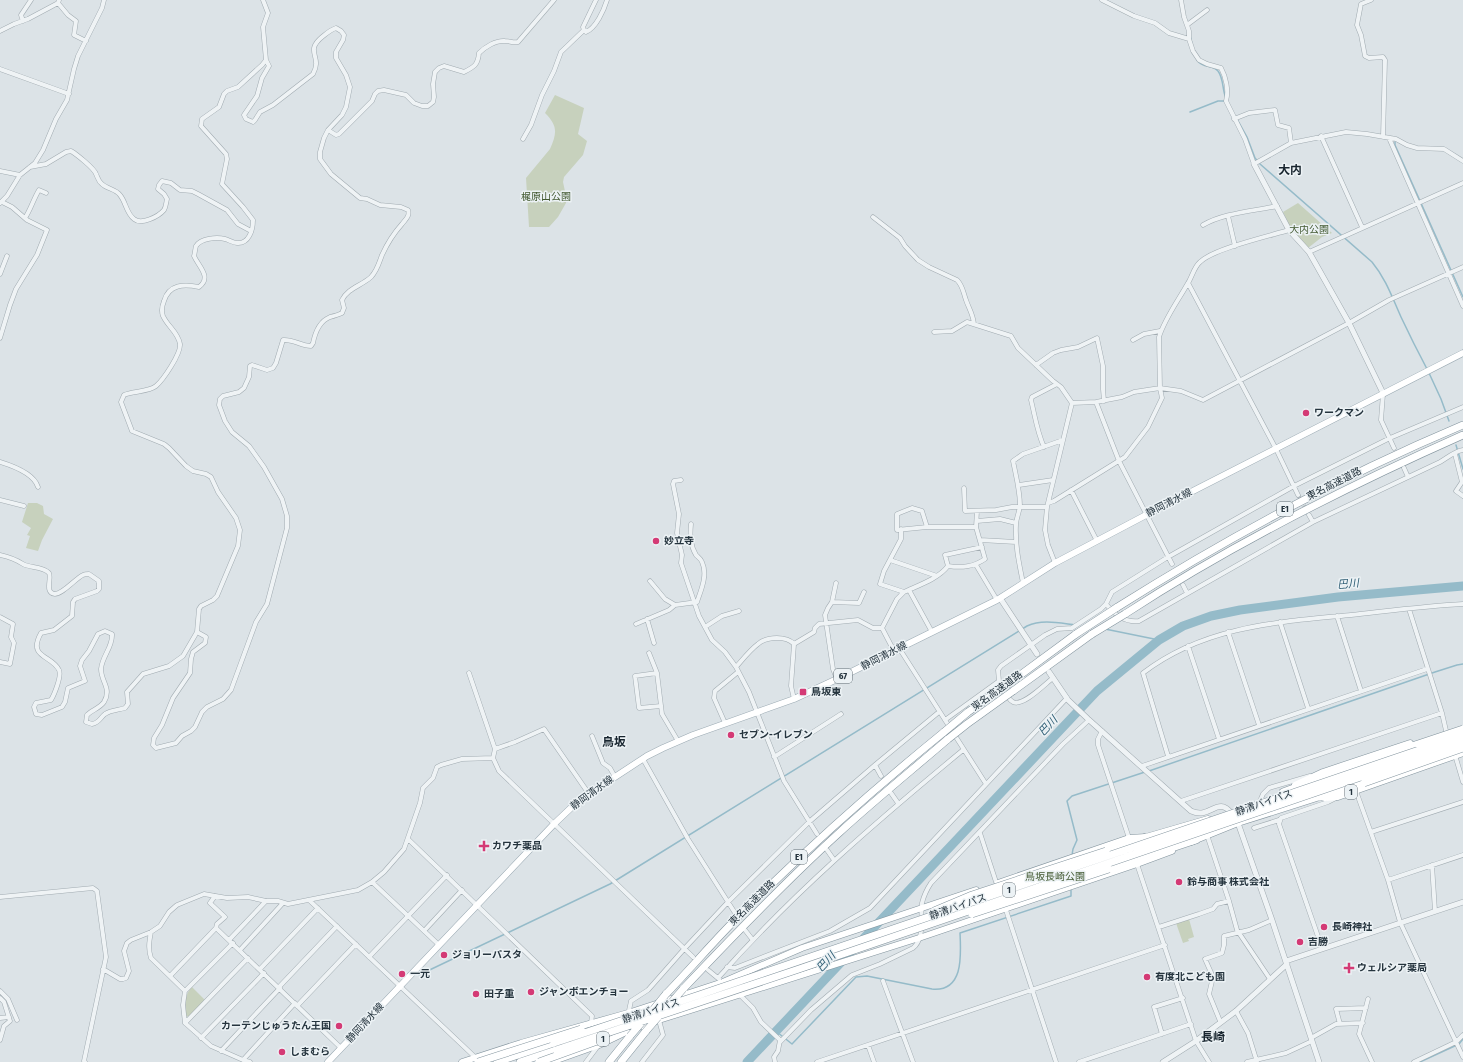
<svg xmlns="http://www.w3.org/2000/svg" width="1463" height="1062" font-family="'Fira Sans Condensed','Noto Sans JP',sans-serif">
	<rect width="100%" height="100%" fill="#dce3e7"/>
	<path fill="#c7d1bd" d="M 555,95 L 584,108 L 578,134 L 587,141 L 583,155 L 564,177 L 563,182 L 566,196 L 566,203 L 558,217 L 549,227 L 529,227 L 526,178 L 550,149 C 557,133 558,126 545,113 Z
		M 1298,203 L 1332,233 L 1322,237 L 1308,248 L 1291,229 L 1283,212 Z
		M 28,503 L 37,503 L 43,506 L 44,514 L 53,519 L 42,540 L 38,551 L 26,548 L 30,536 L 27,535 L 31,528 L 22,522 Z
		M 1189,919 L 1194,937 L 1188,939 L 1189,941 L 1183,943 L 1176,923 Z
		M 192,987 L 205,1000 L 189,1017 L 186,1016 C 185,1005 184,995 192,987 Z"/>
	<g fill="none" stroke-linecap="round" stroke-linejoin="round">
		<path stroke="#95bbc9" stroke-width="1.5" d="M 1190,36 L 1192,44
			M 1197,60 C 1203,69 1213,64 1218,71 C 1224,79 1222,90 1226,98
			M 1190,112 L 1218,101 L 1225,101
			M 1237,119 L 1247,137 L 1255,158 L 1260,164 L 1372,262 C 1386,279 1392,297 1401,317 C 1409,334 1418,352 1427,369
			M 1395,142 L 1395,145 L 1463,297
			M 1429,373 L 1441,399 L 1449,421
			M 1456,445 L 1463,469
			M 1105,629 L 1159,640
			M 1149,771 L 1435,672 L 1457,665 L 1463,664
			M 1072,855 L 1073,849 L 1077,840 L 1067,801 L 1072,796 L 1145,772
			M 419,975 L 610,884 L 1027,626 C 1042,619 1059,623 1076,625
			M 777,1032 L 792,1044 L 856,977 L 867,976 L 932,989 C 964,992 961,955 960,933 L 1071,896 L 1071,889
			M 1420,1062 L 1459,1044 L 1463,1039"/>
		<path stroke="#95bbc9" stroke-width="9" d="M 747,1062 L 1097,691 L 1159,640 L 1183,626 L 1211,616 L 1240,610 L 1338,597 L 1463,586"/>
		<path stroke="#b7c0c5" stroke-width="4" stroke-dasharray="4 2" stroke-linecap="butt" d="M 1298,495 L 1307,511"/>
		<g stroke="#a1abb1" stroke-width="5">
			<path id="minor" d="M 596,0 L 583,27 L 584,30 L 586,32 C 596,28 604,10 607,0
				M 1102,0 L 1134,16 L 1155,23 L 1169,33 L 1189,39
				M 1181,0 L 1184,17 L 1189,31 L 1189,39 L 1193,51 L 1199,60 L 1207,64 L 1221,68 C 1226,77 1229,91 1226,101 L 1245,139 L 1254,164 L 1291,143 L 1346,132 L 1367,134 L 1396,139 L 1407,145 L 1417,148 L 1444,149 L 1463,161
				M 1371,0 L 1361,4 L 1357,25 L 1361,35 L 1365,56 L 1369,58 L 1383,57 L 1385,60 L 1383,137
				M 58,3 L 68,15 L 76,21 L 74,35 L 86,41
				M 23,21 L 21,15 L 31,0
				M 1187,25 L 1207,10
				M 0,31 L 14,24 L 28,19 L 58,3 L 59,0
				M 0,69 L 69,94
				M 1234,119 L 1249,113 L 1275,110 L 1278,125 L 1289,128 L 1291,143
				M 328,130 L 336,135 L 339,134 L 372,101 L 375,94 L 378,91 L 384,90 L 406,95 L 414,103 L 422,106 L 428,106 L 433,102 L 434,97 L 433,84 L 435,72 L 439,68 L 444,66 L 464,72 C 474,67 478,65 479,53 C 485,47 496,40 505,41 C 510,41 513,43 518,42 L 554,0
				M 1321,136 L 1362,227
				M 1389,138 L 1463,306
				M 523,139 L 531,125 L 542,95 L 554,71 L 561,52 L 584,30
				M 30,167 L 46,164 L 66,152 L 71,151 C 76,154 94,168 96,174 C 98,178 98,181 102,184 C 107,189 116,189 120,195 C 126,202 126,213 134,219 C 141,225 158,217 164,210 C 166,207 166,203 167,199 L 164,194 L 158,189 L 159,185 L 162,181 L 171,183 L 180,190 L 192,191 L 198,194 L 227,210 L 238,224 L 251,231
				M 0,171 L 20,175
				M 0,203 L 7,196 L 20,175 L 35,163 L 43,150 L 56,119 L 67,100 L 74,69 L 78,56 L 102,8 L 104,0
				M 1228,216 L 1235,246
				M 873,217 L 900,238 L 905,246 L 918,260 L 929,267 L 957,280 C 963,286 963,292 966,300 C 969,309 973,314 974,324
				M 25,218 C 31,209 33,200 39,190 L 46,193
				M 1203,225 C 1223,213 1254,211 1277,206
				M 1309,252 L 1463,183
				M 0,274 L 7,256
				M 1188,283 L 1276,449 L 1298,495
				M 934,332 L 952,331 L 967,322 L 1011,336 L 1018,348 L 1053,381 L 1061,387 L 1072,403
				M 0,338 L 10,305 L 16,289 L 37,255 L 47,230 L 27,220 L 12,207 L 2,202
				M 1133,340 L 1144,334 L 1160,331
				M 1036,365 L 1053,353 L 1061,350 L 1078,347 L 1097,338 L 1103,366 L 1103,389 L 1104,401
				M 1383,394 L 1381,420 L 1394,448
				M 1096,402 L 1119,461 L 1172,564
				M 1072,403 L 1096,402 L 1122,397 L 1134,392 L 1160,388 L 1181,391 L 1203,400 L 1349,323 L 1389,300 L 1463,267
				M 1044,447 C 1037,432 1035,416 1031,400 L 1032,397 L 1057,384
				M 1455,454 L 1462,482 L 1456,491 L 1463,496
				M 0,462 C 13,466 34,474 38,487
				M 1404,468 L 1408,477
				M 681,480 L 674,481 L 673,484 L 679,514 L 677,533 L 682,555 L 681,563 L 699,616 L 712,640 L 725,652 L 736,667 L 749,692 L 784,781 L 817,834
				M 1019,485 L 1053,480
				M 964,488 L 965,511 L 996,510 L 1012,507 L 1047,507
				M 1071,490 L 1097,541
				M 0,500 L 24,506
				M 1048,503 L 1054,501 L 1125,457 L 1148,427 L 1162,398 L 1160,388 L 1159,337 C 1165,318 1178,301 1188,283 C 1192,277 1194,267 1200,262 C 1213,249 1269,236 1289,230
				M 1309,515 L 1313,522
				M 977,521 L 1000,519 L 1016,523
				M 927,527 L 922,511 L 912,508 L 897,514 L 897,530 L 927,527 L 976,527
				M 901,529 L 901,539 L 884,571 L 880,584 L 904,592 C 919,585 938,579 948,566 C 962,568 973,567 985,559 L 976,527 L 977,511
				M 980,540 L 1016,542
				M 0,555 C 9,557 15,559 23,564 C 29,568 43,566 49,573 C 52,578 44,593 55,594 C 63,594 76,578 83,575 C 85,574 87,574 89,574 L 99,581 L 99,589 L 97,591 L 75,599 L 73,602 L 72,616 L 54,630 L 41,633 C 27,658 52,655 59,670 C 62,676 54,695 51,700 L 36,703 L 34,707 L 36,714 L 42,715 L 62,707 L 65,702 L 68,688 L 85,681 L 80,666 L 82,660 L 89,651 L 98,634 L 105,631 L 112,634 C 113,647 102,656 101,669 C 101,682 112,688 104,702 C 100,708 92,710 87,715 L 86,722 L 92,724 C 99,723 100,718 105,714 C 111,710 119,710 125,708 L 128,704 L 127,692 L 143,674 L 169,666 L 183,656 L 197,632 L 199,609 L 201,606 L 213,600 L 217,596 L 238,546 L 240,530 L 236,518 L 218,492 L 211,477 L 206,474 L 193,471 L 186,466 L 169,448 L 164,444 L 132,431 L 121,402 L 124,395 C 132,391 149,392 156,386 C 163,380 181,354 180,344 C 178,332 168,327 163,316 C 161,311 162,306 164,301 C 169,284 184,284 199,287 C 212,277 199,267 194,256 C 195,253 195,249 196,246 C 201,238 217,237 225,239 C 229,240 233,243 237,243 C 249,244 253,230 253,220 L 243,207 L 222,184 L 227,159 L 226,154 L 201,126 L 202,119 L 219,107 L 224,94 L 227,91 L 238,87 L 262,65 L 266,60 L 263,27 L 268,13 L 263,0
				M 890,560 L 937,576
				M 1055,563 L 1048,545 L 1045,530 L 1047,507 L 1072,403
				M 976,565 L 997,600
				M 948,566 L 945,555 L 982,547
				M 650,581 L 665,599 L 675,605
				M 836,583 L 832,602 L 828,608 L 825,615 L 833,669 L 837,679
				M 1023,583 C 1019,563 1015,545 1016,525 C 1016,519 1019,513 1020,506 C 1020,491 1016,476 1013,461 L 1023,454 L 1063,440
				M 1183,585 L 1187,593
				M 909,590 L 932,632
				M 832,602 L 859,603 L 864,592
				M 1106,604 C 1114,614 1125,623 1139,621 L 1313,522 L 1440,462 C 1447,458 1455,451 1463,450
				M 1409,609 L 1442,713 L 1447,735
				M 1337,616 L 1361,691
				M 0,617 L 13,624 L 11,637 L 14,643 L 10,664 L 0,662
				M 647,619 L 654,643
				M 1280,622 L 1308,708
				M 636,624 L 669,610 L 675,605 L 697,602 C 701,590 708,575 702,562 C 701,559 698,557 696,555 C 690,545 690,535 691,524
				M 705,627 L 722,616 L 739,611
				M 882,628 L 897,599 L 904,592
				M 197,632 L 206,637 L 205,643 L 193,652 L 191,659 L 190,673 L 173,698 L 162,725 L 154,738 L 153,745 L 156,748 L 176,743 L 182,736 L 191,731 L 195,727 L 202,712 L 207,707 L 223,699 L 231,690 L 256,622 L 267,604 L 287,528 L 287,516 L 282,499 L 264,467 L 249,446 L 232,432 L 225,421 L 219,405 L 220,399 L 223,396 L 239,392 L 244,388 L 249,377 L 250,366 L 252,365 L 267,370 L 273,368 L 276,363 L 283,340 C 293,339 301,346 311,346 L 313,343 C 315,333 320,321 330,317 C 334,316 338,315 342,313 L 344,308 L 342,300 C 348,288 361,286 371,277 C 377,271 379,263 382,255 C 387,244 394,233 402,224 C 406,219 410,216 408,210 L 401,207 L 380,205 L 367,199 L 360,198 L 331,174 L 320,159 L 320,152 L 324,138 L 328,130 L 342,115 L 346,107 L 350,87 L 346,75 L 336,58 L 336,52 L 343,40 L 344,35 L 341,31 L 336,28 C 330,30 327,33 322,37 C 304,52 323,56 313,74 L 273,105 L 260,112 L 255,120 L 253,122 L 246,119 L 244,115 L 257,96 L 262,78 L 269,66 L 266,60
				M 1228,632 L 1259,725
				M 794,644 L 814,632 L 815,628 L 819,624 L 858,620 L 873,628 L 882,628 L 894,651
				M 1188,646 L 1219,739
				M 899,648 L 986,784
				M 649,653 L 657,673 L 662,714 L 678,741
				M 736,667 C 743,659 750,650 758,644 C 767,636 787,636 794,644 L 791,686 L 794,699
				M 469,673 L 495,749 L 493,758 L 499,771 L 693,957
				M 657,673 L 635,676 L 639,708 L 661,706
				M 999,681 C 1002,687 1007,699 1013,702 C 1023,707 1045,684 1053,678
				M 945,720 L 999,681 L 998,670 L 1001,666 L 1045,635 L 1057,629 L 1072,628 L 1101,609 L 1106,604 L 1112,592 L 1168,557 L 1294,486 L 1390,438 L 1463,407
				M 725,723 L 714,698 L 715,691 L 738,672
				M 1102,731 L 1098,739 L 1098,745 L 1129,838
				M 592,736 L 603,763 L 610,768 L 615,777
				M 495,749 L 515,742 L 544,729 L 589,794
				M 1455,755 L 1463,782
				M 1168,756 L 1143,673 C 1204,626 1278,622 1351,615 C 1388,611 1426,606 1463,604
				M 774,757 L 841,714
				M 643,759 L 688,839 L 735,913
				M 875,765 L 881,776
				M 1142,766 L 1427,669
				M 1356,791 L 1388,880 L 1400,922 L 1463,1057
				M 891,793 L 898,803
				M 1181,801 L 1442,713
				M 1260,801 L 1263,794 L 1269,788 L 1310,776
				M 1254,828 L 1279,820
				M 1371,832 L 1463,802
				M 980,833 L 997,885
				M 1207,835 L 1229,901
				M 408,839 L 592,1016 L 591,1023
				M 827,850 L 834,860
				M 1137,864 L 1196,1041 L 1209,1062
				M 1432,865 L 1435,911
				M 1388,880 L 1463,855
				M 372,882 L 439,945
				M 215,896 L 210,903 L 225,917 L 217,924 L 216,928
				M 0,897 L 93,888 L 97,891 L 106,957 L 84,1061 L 85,1062
				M 309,900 L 477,1059
				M 1005,907 L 1056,1062
				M 1159,927 L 1199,914 L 1213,909 L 1217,904 L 1229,901 L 1237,930 L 1270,979
				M 745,930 L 752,939
				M 424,931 L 462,890
				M 151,932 C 149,942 148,949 151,958 L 185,991 L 183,1005 L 185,1023 L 211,1046 L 243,1060 L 295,1003
				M 229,940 L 266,901
				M 1322,948 L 1279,824 L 1281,818 L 1328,802 L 1336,798
				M 240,950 L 283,903
				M 369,957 L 447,875
				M 727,967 L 735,968 L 830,931 L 870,908 L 1067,698
				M 103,969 L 120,979 L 123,979 L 126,978 L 129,971 L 124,951 L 127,943 L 131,940 L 151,932 L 160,926 L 169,912 L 177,905 L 204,894 L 227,898 L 248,897 L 266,901 L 278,901 L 288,904 L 358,890 L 372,882 L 384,872 L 404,849 L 420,803 L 423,788 L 433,778 L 437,767 L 441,765 L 462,759 L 493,758
				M 260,969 L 318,908
				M 708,970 L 719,979
				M 170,976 L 216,928 L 341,1048
				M 718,978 C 792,894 877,821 963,750
				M 883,981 L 913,1062
				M 279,987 L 337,926
				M 0,991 L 8,999 L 17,1020
				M 185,991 L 233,943
				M 739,994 L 753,1008 L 761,1022 L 780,1040 L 778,1051 L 774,1057 L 775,1062
				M 0,998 L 4,1002 L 10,1021 L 4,1026 L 0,1040
				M 1368,999 L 1359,1034 L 1372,1062
				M 297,1006 L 356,944
				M 1236,1011 L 1248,1033 L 1257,1062
				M 628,1015 L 631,1001 L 648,990 L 685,948 L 728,902 L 809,822 L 875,765 L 939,712
				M 0,1018 L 9,1017
				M 1220,1021 L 1209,994 L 1213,977 L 1205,959 L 1222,953 L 1224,945 L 1224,936 L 1249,930 L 1272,920
				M 185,1023 L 248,958
				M 1340,1024 L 1336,1009 L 1366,1008
				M 1162,1034 L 1154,1007 L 1183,998
				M 201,1038 L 264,973
				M 1311,1038 L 1336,1024 L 1363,1023
				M 780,1042 L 811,1010 L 852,975 L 880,964 L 913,948 C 925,939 920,917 922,903 C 924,895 927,889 931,883 L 1063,744 L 1089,720
				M 868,1045 L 874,1062
				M 221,1051 L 280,988
				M 243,1060 L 250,1062
				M 586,1062 L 598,1046
				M 642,1062 L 663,1035 L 659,1020
				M 817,1062 L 1165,945
				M 1079,1062 L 1191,1024
				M 1247,1062 L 1286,1053 L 1312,1041
				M 1414,1062 L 1456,1042 L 1463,1035"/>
		</g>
		<g stroke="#a1abb1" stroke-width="6">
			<path id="tertiary" d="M 1254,164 L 1289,230 L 1309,252 L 1349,323 L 1383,393
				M 1000,598 L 1037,654
				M 1049,672 L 1068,700 L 1088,719 L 1191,811 C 1214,821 1218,788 1238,823 L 1272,920 L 1319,1062
				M 1286,961 L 1463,902
				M 1163,1062 L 1196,1041 L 1236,1011 L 1287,964"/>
		</g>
		<g stroke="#9baab3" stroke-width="7">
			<path id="primary" d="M 328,1062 L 554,824 L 574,805 L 589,794 L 647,756 L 663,748 L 693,735 L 794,699 L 837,679 L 997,600 L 1055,563 L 1146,515 L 1463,353"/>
		</g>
		<g stroke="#83949e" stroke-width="7">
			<path id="trunk" d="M 1295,785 L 1323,772 L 1410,743
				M 1191,842 L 1238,823 L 1320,797 L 1325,798 L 1338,797 L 1463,753
				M 998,883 L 1129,838 L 1146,837 L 1208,819
				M 462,1062 L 521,1043 L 628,1013 L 723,982 L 802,948 L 976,890
				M 551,1062 L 599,1045 L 628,1031 L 659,1020 L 919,938 L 1137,864 L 1172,851"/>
		</g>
		<g stroke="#83949e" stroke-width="8">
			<path id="motorway" d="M 1116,608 C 1227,538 1342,476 1463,425
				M 1125,614 C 1232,544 1346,487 1463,435
				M 1008,684 L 1076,634
				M 1013,691 L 1092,634
				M 1283,792 L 1351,767 L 1418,744
				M 1320,797 L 1364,783
				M 1106,851 L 1146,837
				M 1109,869 L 1196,840
				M 683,989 C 734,935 785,882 840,832 C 875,800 912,770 948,739
				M 666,994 C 693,966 719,935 747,908 C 810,846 875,788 944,732
				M 497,1062 L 554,1043
				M 520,1062 L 556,1050
				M 609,1062 L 630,1036
				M 621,1062 L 646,1031"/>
		</g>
		<use href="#minor" stroke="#eff3f5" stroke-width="4"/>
		<use href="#tertiary" stroke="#eff3f5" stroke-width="5"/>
		<use href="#primary" stroke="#fff" stroke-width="6"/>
		<use href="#trunk" stroke="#fff" stroke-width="6"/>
		<use href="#motorway" stroke="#fff" stroke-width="7"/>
		<g stroke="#83949e" stroke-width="8" stroke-linecap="butt">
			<path id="motorway-bridge" d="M 1076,634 L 1116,608
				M 1092,634 L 1125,614
				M 944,732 L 968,712 L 1008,684
				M 948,739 L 967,724 L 1013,691
				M 1418,744 L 1463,729
				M 1364,783 L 1463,748
				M 934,911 L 972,895 L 1106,851
				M 972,914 L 1109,869
				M 670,1004 L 683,989
				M 653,1010 L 666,994
				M 646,1031 L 659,1016
				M 630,1036 L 643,1021
				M 554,1043 L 699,995 L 1463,735
				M 556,1050 L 799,969 L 1463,742
				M 478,1062 L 581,1029
				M 539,1062 L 600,1040"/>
		</g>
		<use href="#motorway-bridge" stroke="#fff" stroke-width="7"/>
	</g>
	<g fill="#d43a75" stroke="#ecf2f5" stroke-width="1.5">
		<circle cx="1306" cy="413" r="4"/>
		<circle cx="656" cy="541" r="4"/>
		<rect x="799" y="688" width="8" height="8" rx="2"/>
		<circle cx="731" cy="735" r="4"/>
		<path d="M482 840h4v4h4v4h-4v4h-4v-4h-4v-4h4z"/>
		<circle cx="1179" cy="882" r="4"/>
		<circle cx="1324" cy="927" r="4"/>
		<circle cx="1300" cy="942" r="4"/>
		<circle cx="444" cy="955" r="4"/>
		<path d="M1347 962h4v4h4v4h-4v4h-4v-4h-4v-4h4z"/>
		<circle cx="402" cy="974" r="4"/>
		<circle cx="1147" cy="977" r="4"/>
		<circle cx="531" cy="992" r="4"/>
		<circle cx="476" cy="994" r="4"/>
		<circle cx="339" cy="1026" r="4"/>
		<circle cx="282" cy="1052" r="4"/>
	</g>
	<g text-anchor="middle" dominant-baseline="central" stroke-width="3" stroke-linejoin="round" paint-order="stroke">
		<g fill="#ecf2f5" stroke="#616d75" stroke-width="1">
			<rect x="1277" y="502" width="16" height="14" rx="3"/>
			<rect x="834" y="669" width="18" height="14" rx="3"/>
			<rect x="1345" y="785" width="12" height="14" rx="3"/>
			<rect x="791" y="850" width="16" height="14" rx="3"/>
			<rect x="1003" y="883" width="12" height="14" rx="3"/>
			<rect x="597" y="1032" width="12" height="14" rx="3"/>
		</g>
		<g font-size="9" font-weight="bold" fill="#25343e">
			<text x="1285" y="509">E1</text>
			<text x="843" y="676">67</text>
			<text x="1351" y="792">1</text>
			<text x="799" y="857">E1</text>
			<text x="1009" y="890">1</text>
			<text x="603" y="1039">1</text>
		</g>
		<g font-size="10" fill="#435a32" stroke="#ecf2f5">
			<text x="546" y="197">梶原山公園</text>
			<text x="1309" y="230">大内公園</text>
			<text x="1055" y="877">鳥坂長崎公園</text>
		</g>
		<g font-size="10" font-weight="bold" fill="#25343e" stroke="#ecf2f5" text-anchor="start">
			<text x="1314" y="413">ワークマン</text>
			<text x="664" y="541">妙立寺</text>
			<text x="811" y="692">鳥坂東</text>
			<text x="739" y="735">セブン-イレブン</text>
			<text x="492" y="846">カワチ薬品</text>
			<text x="1187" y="882">鈴与商事 株式会社</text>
			<text x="1332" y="927">長崎神社</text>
			<text x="1308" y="942">吉勝</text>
			<text x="452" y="955">ジョリーパスタ</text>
			<text x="1357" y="968">ウェルシア薬局</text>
			<text x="410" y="974">一元</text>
			<text x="1155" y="977">有度北こども園</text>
			<text x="539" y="992">ジャンボエンチョー</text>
			<text x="484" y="994">田子重</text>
			<text x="331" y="1026" text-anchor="end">カーテンじゅうたん王国</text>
			<text x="290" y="1052">しまむら</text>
		</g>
		<g font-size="10" fill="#25343e" stroke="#ecf2f5">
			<text transform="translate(1334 484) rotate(-27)">東名高速道路</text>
			<text transform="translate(1169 503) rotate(-27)">静岡清水線</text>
			<text transform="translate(884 656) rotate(-27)">静岡清水線</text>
			<text transform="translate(997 691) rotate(-36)">東名高速道路</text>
			<text transform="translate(592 793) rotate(-36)">静岡清水線</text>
			<text transform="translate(1264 803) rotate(-19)">静清バイパス</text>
			<text transform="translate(752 903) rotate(-45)">東名高速道路</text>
			<text transform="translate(958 907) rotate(-19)">静清バイパス</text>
			<text transform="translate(651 1011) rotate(-18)">静清バイパス</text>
			<text transform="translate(365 1023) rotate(-47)">静岡清水線</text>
		</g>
		<g font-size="11" font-style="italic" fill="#2e5d74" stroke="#ecf2f5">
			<text transform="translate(1348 584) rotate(-5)">巴川</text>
			<text transform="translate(1048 726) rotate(-47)">巴川</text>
			<text transform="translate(826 962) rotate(-47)">巴川</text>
		</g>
		<g font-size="12" font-weight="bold" fill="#18252f" stroke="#ecf2f5">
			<text x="1290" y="170">大内</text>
			<text x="614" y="742">鳥坂</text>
			<text x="1213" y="1037">長崎</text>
		</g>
	</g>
</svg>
